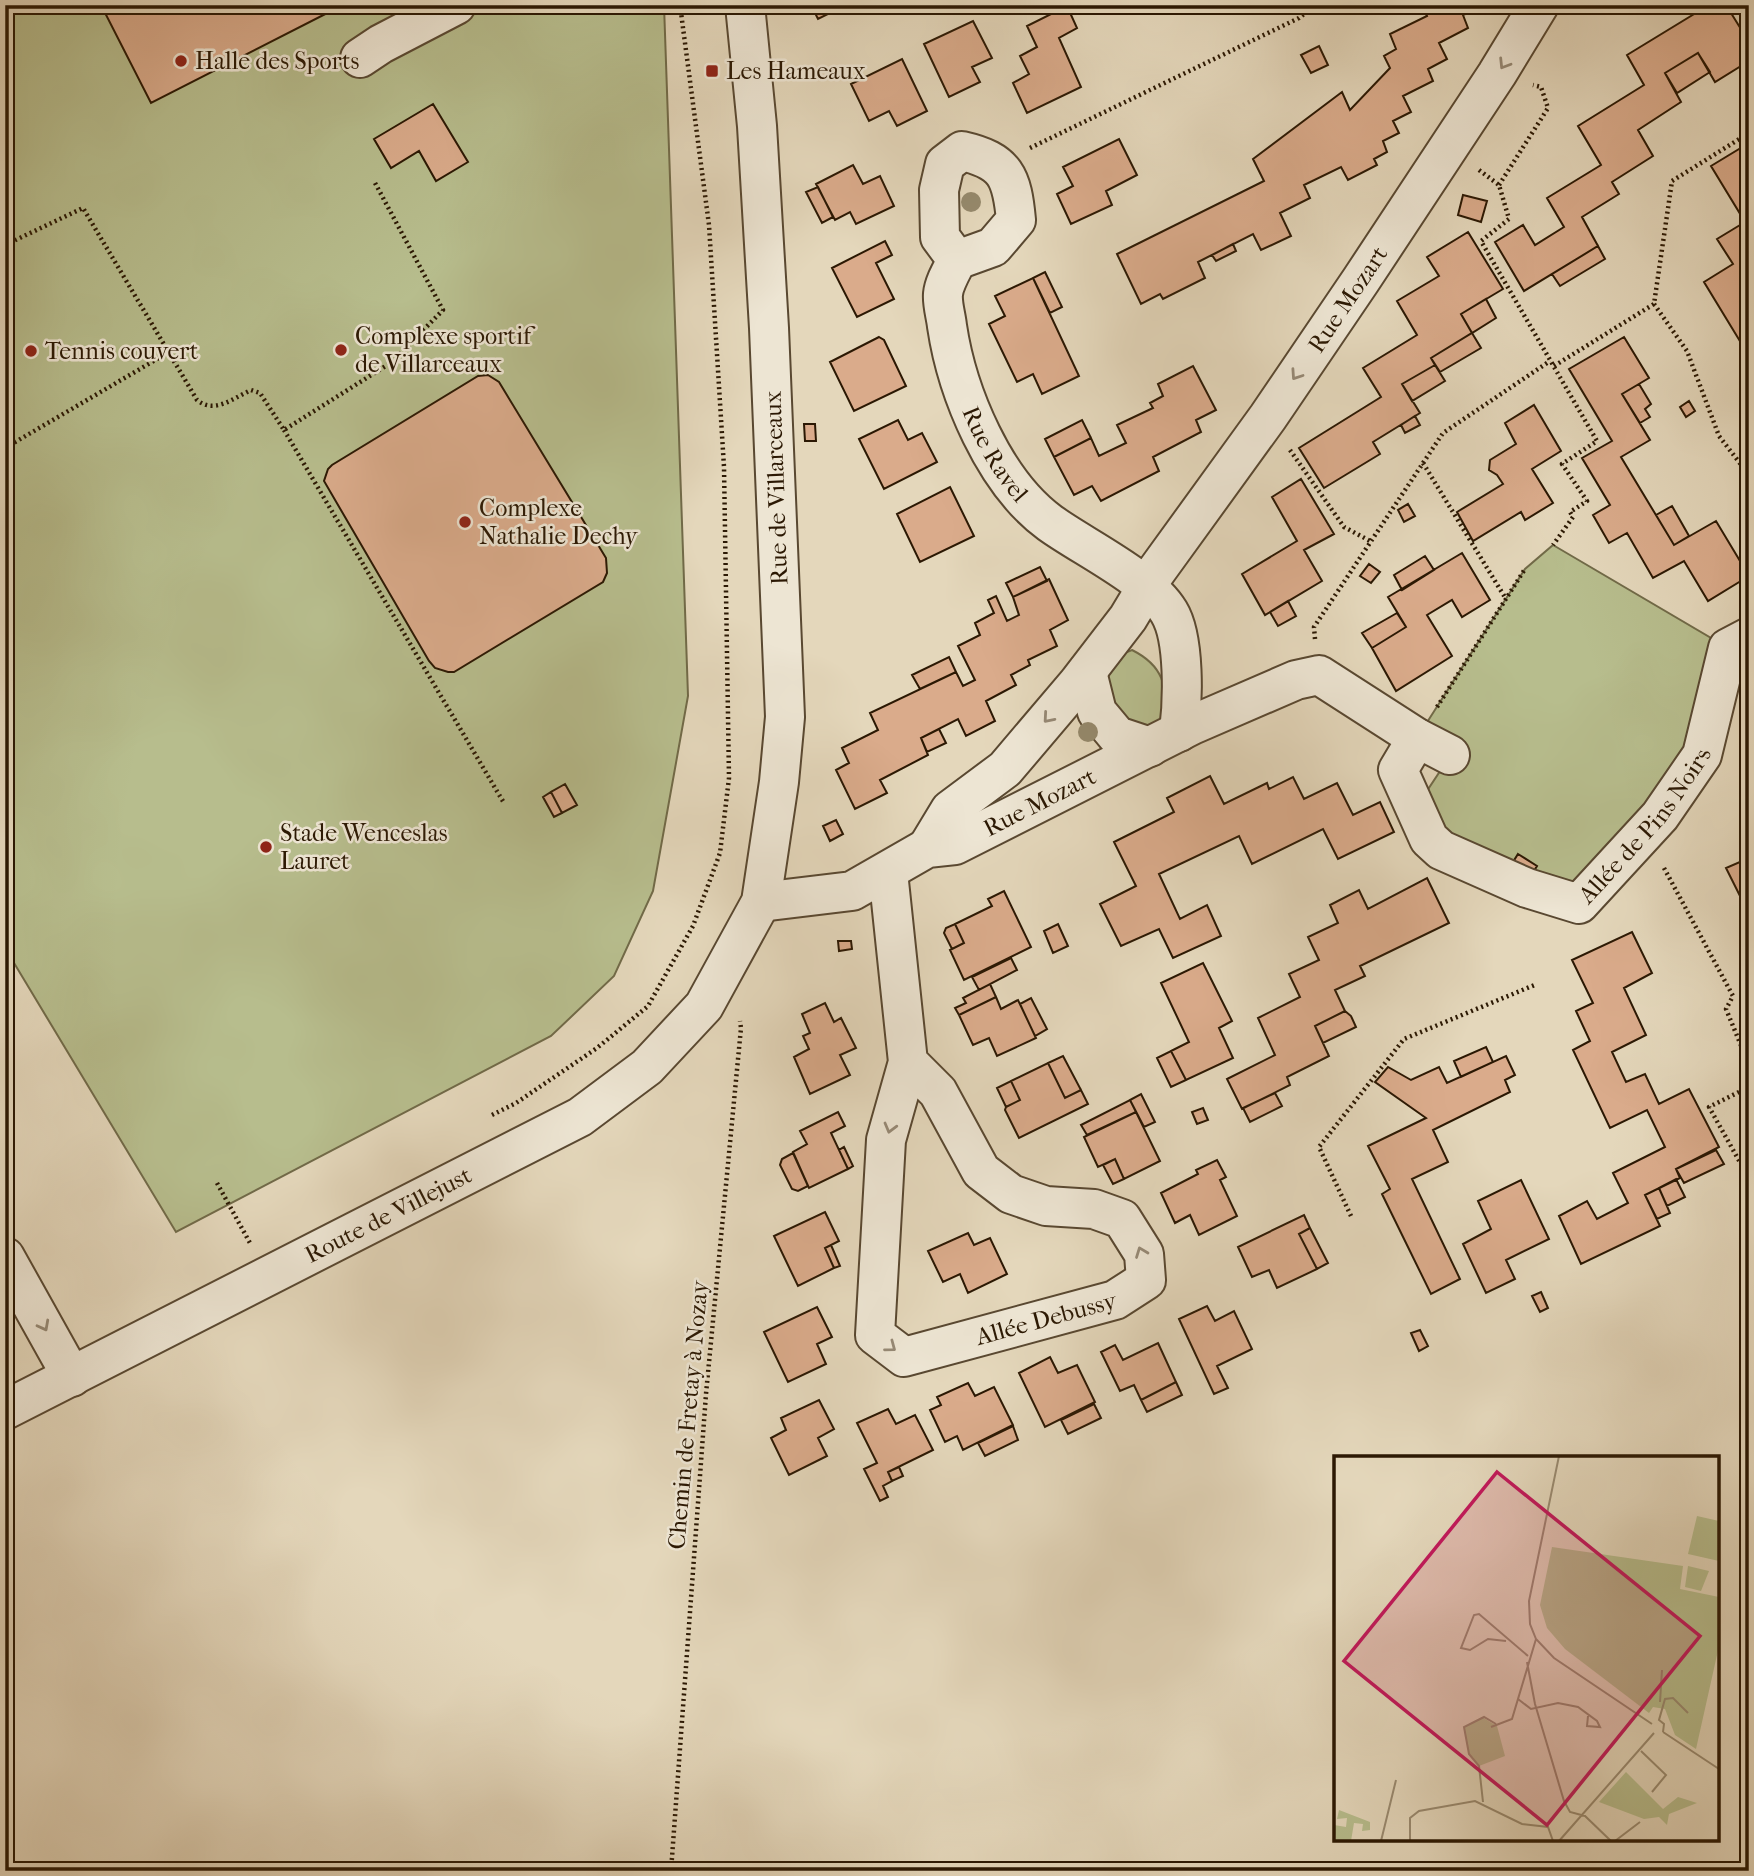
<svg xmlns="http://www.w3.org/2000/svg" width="1754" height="1876" font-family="'IM FELL French Canon',serif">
	<rect width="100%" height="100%" fill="#e4d7bb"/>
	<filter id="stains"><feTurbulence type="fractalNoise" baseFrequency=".00286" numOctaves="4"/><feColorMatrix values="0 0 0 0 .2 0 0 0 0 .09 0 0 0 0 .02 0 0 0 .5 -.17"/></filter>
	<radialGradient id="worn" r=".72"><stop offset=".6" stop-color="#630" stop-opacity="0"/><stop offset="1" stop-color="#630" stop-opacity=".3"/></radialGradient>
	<path fill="#b7bd8d" stroke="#716a48" stroke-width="2" d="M 5,5 L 664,5 L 688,696 L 653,891 L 614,976 L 551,1036 L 176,1232 L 5,948 Z
		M 1553,545 L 1728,648 L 1702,755 L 1579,904 L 1527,888 L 1415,809 L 1458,744 L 1424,727 L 1525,569 Z
		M 1132,650 C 1164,666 1167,686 1165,720 L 1155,728 L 1129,726 L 1101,686 L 1117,656 Z"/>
	<path fill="#daab8b" stroke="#2b1803" stroke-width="2" d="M 101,5 L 343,5 L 151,103 Z
		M 811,5 L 846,5 L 818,19 Z
		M 1422,5 L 1482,6 L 1463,15 L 1468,28 L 1439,43 L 1447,59 L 1428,69 L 1433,81 L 1403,96 L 1411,112 L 1393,121 L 1399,133 L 1383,141 L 1387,152 L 1374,159 L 1377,165 L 1348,180 L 1341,167 L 1304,185 L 1310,198 L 1280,213 L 1291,236 L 1261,250 L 1253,234 L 1198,262 L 1205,278 L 1163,299 L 1160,294 L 1141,304 L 1117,254 L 1264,181 L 1253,159 L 1342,92 L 1350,110 L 1390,68 L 1384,56 L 1396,49 L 1390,34 L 1427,16 Z
		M 1709,5 L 1726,5 L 1749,42 L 1749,61 L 1715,82 L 1698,53 L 1665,73 L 1681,102 L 1638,130 L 1653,156 L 1612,182 L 1619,194 L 1582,217 L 1598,246 L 1524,291 L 1495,242 L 1523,225 L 1535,245 L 1564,227 L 1547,198 L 1601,165 L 1578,126 L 1644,85 L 1627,55 Z
		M 1067,6 L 1077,28 L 1059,38 L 1081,87 L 1027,113 L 1013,83 L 1029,74 L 1020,56 L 1037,47 L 1027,26 Z
		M 973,21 L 992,58 L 972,67 L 980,82 L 949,97 L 924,44 Z
		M 1319,46 L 1328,65 L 1311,73 L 1301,55 Z
		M 1698,53 L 1710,72 L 1677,93 L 1665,73 Z
		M 902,59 L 927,111 L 897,126 L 889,111 L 869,121 L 851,84 Z
		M 433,104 L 468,162 L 436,181 L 419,151 L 391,168 L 374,139 Z
		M 1119,139 L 1137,175 L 1106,191 L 1112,205 L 1071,224 L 1057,194 L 1073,186 L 1063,167 Z
		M 1749,143 L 1749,277 L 1743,280 L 1749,290 L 1749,356 L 1704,282 L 1733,264 L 1717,239 L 1745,222 L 1711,166 Z
		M 853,165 L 863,184 L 880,176 L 894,206 L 856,224 L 850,212 L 835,220 L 816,184 Z
		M 818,187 L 833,217 L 822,223 L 806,192 Z
		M 1463,195 L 1487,201 L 1481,222 L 1458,215 Z
		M 1468,232 L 1503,289 L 1461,314 L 1472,333 L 1431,358 L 1435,365 L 1402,384 L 1420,413 L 1373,442 L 1380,454 L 1324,488 L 1299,448 L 1381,397 L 1363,368 L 1417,335 L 1397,301 L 1439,276 L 1427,257 Z
		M 885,241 L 892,255 L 876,263 L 894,299 L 857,317 L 832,268 Z
		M 1233,244 L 1236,251 L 1216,261 L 1212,255 Z
		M 1598,246 L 1605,259 L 1560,286 L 1552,274 Z
		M 1045,272 L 1062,307 L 1050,313 L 1033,278 Z
		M 1033,278 L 1079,376 L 1042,394 L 1033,374 L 1017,382 L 989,324 L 1005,316 L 995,296 Z
		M 1486,299 L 1496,318 L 1472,333 L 1461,314 Z
		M 1472,333 L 1481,348 L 1440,372 L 1431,358 Z
		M 879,337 L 884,340 L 906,386 L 854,411 L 830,362 Z
		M 1624,337 L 1649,378 L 1622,394 L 1650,440 L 1621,457 L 1674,545 L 1716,521 L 1749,576 L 1708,601 L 1684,561 L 1653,578 L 1627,533 L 1609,543 L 1593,515 L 1610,505 L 1582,458 L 1612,441 L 1569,369 Z
		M 1435,365 L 1445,381 L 1412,401 L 1402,384 Z
		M 1193,366 L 1216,410 L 1196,420 L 1201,432 L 1153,457 L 1159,471 L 1101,501 L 1092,486 L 1074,495 L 1054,457 L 1091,438 L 1099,456 L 1126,443 L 1117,425 L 1153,408 L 1150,403 L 1163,396 L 1158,384 Z
		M 488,375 L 499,382 L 606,558 L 607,573 L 603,582 L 454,672 L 448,672 L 435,668 L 429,661 L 324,481 L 328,469 L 332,465 L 478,376 Z
		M 1639,384 L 1651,404 L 1645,409 L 1650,417 L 1640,423 L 1622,394 Z
		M 1689,401 L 1695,411 L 1686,417 L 1680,407 Z
		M 1534,405 L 1561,451 L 1532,469 L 1553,503 L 1525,520 L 1521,512 L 1473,541 L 1457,512 L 1503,484 L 1497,475 L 1489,470 L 1490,460 L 1516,444 L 1505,423 Z
		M 1415,416 L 1420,425 L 1405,433 L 1401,425 Z
		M 898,420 L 908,440 L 922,433 L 937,462 L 884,489 L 859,439 Z
		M 1082,420 L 1091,438 L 1054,457 L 1045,439 Z
		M 804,424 L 815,424 L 816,441 L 805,441 Z
		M 1301,479 L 1334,534 L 1304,550 L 1322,581 L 1265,615 L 1242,574 L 1297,541 L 1272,497 Z
		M 950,487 L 974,536 L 920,562 L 897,514 Z
		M 1408,504 L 1415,516 L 1404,522 L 1398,510 Z
		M 1672,506 L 1689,536 L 1674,545 L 1656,515 Z
		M 1462,553 L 1490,600 L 1462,617 L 1452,600 L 1427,615 L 1452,656 L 1396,691 L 1372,648 L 1406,627 L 1388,597 Z
		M 1425,556 L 1434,570 L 1402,590 L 1394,575 Z
		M 1369,564 L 1380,572 L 1371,583 L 1360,576 Z
		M 1040,567 L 1047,581 L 1013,597 L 1006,583 Z
		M 1049,579 L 1068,620 L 1050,630 L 1057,646 L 1028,660 L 1030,665 L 1011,675 L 1016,685 L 986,701 L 995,721 L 966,736 L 958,719 L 921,738 L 928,755 L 880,780 L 887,793 L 855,809 L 836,770 L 849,763 L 842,748 L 878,730 L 870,713 L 956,672 L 963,686 L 975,680 L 958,646 L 980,635 L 975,623 L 994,613 L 988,600 L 996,596 L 1007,621 L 1019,615 L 1013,597 Z
		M 1288,601 L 1296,616 L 1278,626 L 1270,612 Z
		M 1397,613 L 1406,627 L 1372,648 L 1362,633 Z
		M 949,657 L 956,672 L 920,689 L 912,675 Z
		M 939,729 L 946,743 L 927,752 L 921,738 Z
		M 1210,776 L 1224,804 L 1267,783 L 1269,789 L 1293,777 L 1304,799 L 1337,783 L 1353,815 L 1380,802 L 1394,832 L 1338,859 L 1323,829 L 1252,864 L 1239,836 L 1159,874 L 1180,919 L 1207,905 L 1221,936 L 1173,958 L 1159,929 L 1121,946 L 1100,904 L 1136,886 L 1114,842 L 1174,812 L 1167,798 Z
		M 565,784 L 577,805 L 562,813 L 551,792 Z
		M 551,792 L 562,813 L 554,817 L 543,797 Z
		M 836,820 L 843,834 L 830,841 L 823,826 Z
		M 1518,854 L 1537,866 L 1527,882 L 1508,870 Z
		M 1749,858 L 1749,895 L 1741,898 L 1726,868 Z
		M 1427,878 L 1449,923 L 1360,966 L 1365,976 L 1335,990 L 1345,1011 L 1315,1026 L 1329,1056 L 1287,1077 L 1290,1085 L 1242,1109 L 1227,1079 L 1275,1055 L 1258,1018 L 1300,997 L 1289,974 L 1319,960 L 1308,937 L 1338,923 L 1330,905 L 1359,890 L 1368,909 Z
		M 1004,891 L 1031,947 L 964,980 L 950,950 L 964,943 L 955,924 L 992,906 L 988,899 Z
		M 955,924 L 964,943 L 952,949 L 944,933 L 946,928 Z
		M 1058,924 L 1068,946 L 1053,953 L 1044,931 Z
		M 1632,932 L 1652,973 L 1624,988 L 1646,1035 L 1612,1052 L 1626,1082 L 1645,1074 L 1659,1104 L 1689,1089 L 1719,1147 L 1676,1169 L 1680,1178 L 1645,1195 L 1660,1226 L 1581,1264 L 1559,1216 L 1587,1201 L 1597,1219 L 1628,1203 L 1613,1173 L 1665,1147 L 1647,1110 L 1610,1128 L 1573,1050 L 1590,1041 L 1576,1011 L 1593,1003 L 1572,960 Z
		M 838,941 L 851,941 L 852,949 L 839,951 Z
		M 1011,958 L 1017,970 L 979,990 L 972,977 Z
		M 1203,963 L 1232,1021 L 1219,1028 L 1233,1058 L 1186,1080 L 1171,1051 L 1189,1042 L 1161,983 Z
		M 990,984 L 996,997 L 959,1015 L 955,1008 L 966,1003 L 963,998 Z
		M 996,997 L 1001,1009 L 1018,1000 L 1036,1038 L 997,1056 L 989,1038 L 973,1045 L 959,1015 Z
		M 1031,998 L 1047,1029 L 1035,1036 L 1020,1004 Z
		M 825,1003 L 834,1022 L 841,1018 L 856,1048 L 840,1055 L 850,1075 L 810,1094 L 794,1057 L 809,1049 L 803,1036 L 810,1033 L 802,1014 Z
		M 1345,1011 L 1351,1016 L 1356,1027 L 1323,1043 L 1315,1026 Z
		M 1486,1047 L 1493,1062 L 1461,1077 L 1454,1061 Z
		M 1171,1051 L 1186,1080 L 1171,1087 L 1157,1058 Z
		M 1063,1056 L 1081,1090 L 1065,1098 L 1048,1063 Z
		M 1506,1056 L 1515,1075 L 1505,1080 L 1510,1092 L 1433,1130 L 1448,1162 L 1412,1179 L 1460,1279 L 1431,1294 L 1382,1194 L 1390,1189 L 1368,1146 L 1426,1118 L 1375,1082 L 1388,1067 L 1411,1080 L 1439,1067 L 1447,1083 Z
		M 1048,1063 L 1065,1098 L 1081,1090 L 1088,1104 L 1019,1138 L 1005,1110 L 1006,1107 L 1020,1100 L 1011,1081 Z
		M 1011,1081 L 1020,1100 L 1006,1107 L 997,1088 Z
		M 1275,1093 L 1282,1106 L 1250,1122 L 1243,1108 Z
		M 1141,1094 L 1155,1122 L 1144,1127 L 1130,1100 Z
		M 1130,1100 L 1136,1112 L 1087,1135 L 1081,1125 Z
		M 1203,1108 L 1208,1120 L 1197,1124 L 1192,1112 Z
		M 838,1112 L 845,1126 L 831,1133 L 848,1169 L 809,1188 L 793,1152 L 807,1144 L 800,1131 Z
		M 1136,1112 L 1160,1161 L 1124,1179 L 1115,1159 L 1098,1167 L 1084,1137 Z
		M 844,1147 L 853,1166 L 848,1169 L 839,1150 Z
		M 1716,1150 L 1724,1164 L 1684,1183 L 1676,1169 Z
		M 793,1153 L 808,1186 L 798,1191 L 792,1189 L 780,1165 L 782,1159 Z
		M 1115,1159 L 1124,1179 L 1113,1184 L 1103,1165 Z
		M 1217,1160 L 1226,1177 L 1220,1180 L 1237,1216 L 1199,1235 L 1190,1215 L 1175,1223 L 1161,1193 L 1198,1174 L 1196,1170 Z
		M 1676,1179 L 1685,1197 L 1667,1206 L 1659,1188 Z
		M 1521,1180 L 1549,1239 L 1506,1260 L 1515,1279 L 1486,1293 L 1463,1244 L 1491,1229 L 1478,1201 Z
		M 1659,1188 L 1670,1213 L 1657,1219 L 1645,1195 Z
		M 825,1212 L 839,1241 L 825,1248 L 834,1268 L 798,1286 L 774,1236 Z
		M 1304,1215 L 1310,1228 L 1299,1234 L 1317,1269 L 1277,1288 L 1269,1270 L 1252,1277 L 1238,1247 Z
		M 1310,1228 L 1328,1263 L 1317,1269 L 1299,1234 Z
		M 968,1233 L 974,1245 L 990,1238 L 1007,1274 L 968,1293 L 960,1274 L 943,1282 L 928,1251 Z
		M 831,1245 L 840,1266 L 834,1268 L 825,1248 Z
		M 1541,1292 L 1548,1308 L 1540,1312 L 1532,1296 Z
		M 1207,1306 L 1215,1321 L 1234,1311 L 1252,1349 L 1217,1366 L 1228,1388 L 1214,1394 L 1179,1319 Z
		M 817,1307 L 832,1337 L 817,1344 L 826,1364 L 788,1382 L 764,1332 Z
		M 1420,1330 L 1428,1346 L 1419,1351 L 1411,1333 Z
		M 1158,1343 L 1176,1382 L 1141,1400 L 1134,1385 L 1120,1391 L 1101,1352 L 1115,1345 L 1123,1360 Z
		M 1050,1357 L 1058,1373 L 1077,1365 L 1095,1402 L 1045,1427 L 1019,1373 Z
		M 1176,1382 L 1182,1395 L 1147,1412 L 1141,1400 Z
		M 968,1383 L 975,1396 L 994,1387 L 1013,1425 L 963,1450 L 957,1436 L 945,1442 L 930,1410 L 941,1405 L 937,1397 Z
		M 819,1400 L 834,1429 L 818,1438 L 827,1456 L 789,1475 L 771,1438 L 786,1430 L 781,1418 Z
		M 1094,1404 L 1101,1418 L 1068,1434 L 1061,1420 Z
		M 888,1409 L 896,1424 L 915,1415 L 933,1450 L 888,1472 L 892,1481 L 883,1486 L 888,1497 L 880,1501 L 864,1469 L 877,1463 L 857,1423 Z
		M 1013,1426 L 1018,1440 L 985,1456 L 978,1443 Z
		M 899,1467 L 903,1476 L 892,1481 L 888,1472 Z"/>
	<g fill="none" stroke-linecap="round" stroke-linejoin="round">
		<g stroke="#594831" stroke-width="42">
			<g id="minor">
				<path d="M 360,58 L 381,44 L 456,5"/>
				<path id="s1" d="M 957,260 L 940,237 L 939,190 L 945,164 L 962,151 C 1006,161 1012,177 1016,220 L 993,247 L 957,260 C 952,270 944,283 943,294 C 942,304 946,316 947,326 C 957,393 994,482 1050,523 C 1083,547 1149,578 1169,612 C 1185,638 1183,701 1179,732"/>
				<path d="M 1087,672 L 1097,712 L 1117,736 L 1150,747"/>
				<path id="s2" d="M 1417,738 L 1398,770 L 1429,839 L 1441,850 L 1527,888 L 1579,904 L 1660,816 L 1702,755 L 1728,648 L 1749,637"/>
				<path id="s3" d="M 927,848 L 950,810 L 1005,769 L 1078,683 L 1128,618 L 1155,573 L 1268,417 L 1361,280 L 1497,74 L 1539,5"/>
				<path id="s4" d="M 888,872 L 908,1062 L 886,1140 L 875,1335 L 904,1357 L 1115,1300 L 1146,1280 L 1144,1254 L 1122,1219 L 1094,1209 L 1046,1206 L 1011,1194 L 981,1171 L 938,1092 L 908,1062"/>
				<path id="s5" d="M 761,902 L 852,891 L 927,848 L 955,845 L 1192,725 L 1296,680 L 1319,675 L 1417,738 L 1450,755"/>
				<path d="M 5,1257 L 72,1377"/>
				<path id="s6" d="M 5,1410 L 580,1117 L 647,1067 L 704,1006 L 761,902 L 779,782 L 785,717 L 769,328 L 757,126 L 745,5"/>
			</g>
		</g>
		<path stroke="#2b1803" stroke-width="4.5" stroke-dasharray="2 3.5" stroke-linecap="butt" d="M 1030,148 L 1299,18 L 1315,5
			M 1479,170 L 1499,185 L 1509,219 L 1481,241 L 1597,441 L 1562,464 L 1587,501 L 1570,512 L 1573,517 L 1553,545
			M 1499,185 L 1548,108 L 1541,87 L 1533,85
			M 5,245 L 83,208 L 197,400 C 214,414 232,399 251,390 L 260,393 L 284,430 L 392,362 L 443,310 L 374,181
			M 1654,304 L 1687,351 L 1719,436 L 1749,475
			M 1554,366 L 1654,304 L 1672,181 L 1749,133
			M 284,430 L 504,803
			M 5,448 L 169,352
			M 1290,450 L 1344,527 L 1372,542
			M 1423,463 L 1443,433 L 1550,361
			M 1315,639 L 1314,627 L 1423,463 L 1506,599
			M 1437,707 L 1525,569
			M 1664,868 L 1733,996 L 1726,1009 L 1749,1065
			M 1749,1087 L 1709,1107 L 1746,1173 L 1749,1171
			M 492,1115 L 516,1103 L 597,1048 L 648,1006 L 693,926 L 720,853 L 729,778 L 724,467 L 709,225 L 680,5
			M 217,1183 L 250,1243
			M 1351,1216 L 1319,1147 L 1404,1039 L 1537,984
			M 671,1871 L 706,1394 L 741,1028 L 740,1021"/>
		<use href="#minor" stroke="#ede5d3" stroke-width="38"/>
	</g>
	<g fill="#95896c">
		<circle cx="971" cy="202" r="10"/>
		<circle cx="1088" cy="732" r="10"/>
	</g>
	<defs><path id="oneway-chevron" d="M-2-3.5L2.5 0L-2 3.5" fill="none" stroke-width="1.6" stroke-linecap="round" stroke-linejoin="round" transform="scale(1.75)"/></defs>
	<g stroke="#968975">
		<use href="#oneway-chevron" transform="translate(1504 64) rotate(122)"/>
		<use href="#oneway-chevron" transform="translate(1296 375) rotate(124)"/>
		<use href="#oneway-chevron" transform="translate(1048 718) rotate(131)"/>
		<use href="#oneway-chevron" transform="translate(890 1128) rotate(105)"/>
		<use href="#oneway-chevron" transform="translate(1141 1252) rotate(-111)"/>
		<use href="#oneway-chevron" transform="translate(44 1326) rotate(62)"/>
		<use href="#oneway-chevron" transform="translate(891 1347) rotate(37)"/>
	</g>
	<g fill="#8f2418" stroke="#ede5d3" stroke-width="2.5">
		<circle cx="181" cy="61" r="7"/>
		<rect x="705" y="64" width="14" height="14" rx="3.5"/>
		<circle cx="341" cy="350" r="7"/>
		<circle cx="31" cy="351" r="7"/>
		<circle cx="465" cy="522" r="7"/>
		<circle cx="266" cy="847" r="7"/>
	</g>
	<g text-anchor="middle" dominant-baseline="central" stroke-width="5" stroke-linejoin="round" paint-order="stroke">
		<g font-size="24" fill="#2b1803" stroke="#ede5d3" text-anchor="start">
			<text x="195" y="61">Halle des Sports</text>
			<text x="726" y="71">Les Hameaux</text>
			<text x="355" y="336">Complexe sportif<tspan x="355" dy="28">de Villarceaux</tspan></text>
			<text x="45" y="351">Tennis couvert</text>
			<text x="479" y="508">Complexe<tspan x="479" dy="28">Nathalie Dechy</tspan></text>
			<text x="280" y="833">Stade Wenceslas<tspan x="280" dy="28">Lauret</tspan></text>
		</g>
		<g font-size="24" fill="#2b1803" stroke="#ede5d3">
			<text stroke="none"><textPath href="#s3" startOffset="695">Rue Mozart</textPath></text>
			<text stroke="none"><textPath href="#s1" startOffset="502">Rue Ravel</textPath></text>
			<text transform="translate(776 488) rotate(-92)">Rue de Villarceaux</text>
			<text stroke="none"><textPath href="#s5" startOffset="301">Rue Mozart</textPath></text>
			<text stroke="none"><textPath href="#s2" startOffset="380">Allée de Pins Noirs</textPath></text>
			<text stroke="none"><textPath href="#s6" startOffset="430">Route de Villejust</textPath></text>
			<text stroke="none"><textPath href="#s4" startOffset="651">Allée Debussy</textPath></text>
			<text transform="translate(688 1415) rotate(-85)">Chemin de Fretay à Nozay</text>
		</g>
	</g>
	<g transform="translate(1334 1456)">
		<rect width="385" height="385" fill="#e4d7bb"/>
		<path d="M 363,60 L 385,65 L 385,105 L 354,98 ZM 218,91 L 349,110 L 346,133 L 385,141 L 385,190 L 362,293 L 341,279 L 331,253 L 319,251 L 315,257 L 231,193 L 213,172 L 206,149 ZM 354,110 L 375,115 L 367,135 L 351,131 ZM 148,261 L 163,270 L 171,300 L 145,310 L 135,298 L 130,271 ZM 292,316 L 329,353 L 344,341 L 363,347 L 335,358 L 333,369 L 325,361 L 310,363 L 265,346 ZM 5,354 L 36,366 L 36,374 L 28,375 L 29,368 L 20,367 L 17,385 L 2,385 L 0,369 L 12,371 L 13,362 L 3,363 Z" fill="#b7bd8d"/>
		<path fill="none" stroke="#9a8b71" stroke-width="2" d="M 225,0 L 195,145 L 196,168 L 202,183 L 220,202 L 318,268M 172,185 L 154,183 L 136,194 L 127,192 L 140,159 L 145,158 L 194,200M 193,206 L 201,248 L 230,345 L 236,356 L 251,360 L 277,385M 184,243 L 197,253 L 224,247 L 244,251 L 263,265 L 266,271 L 253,270 L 254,260M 326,246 L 328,214M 157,271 L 178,263 L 202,183M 329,276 L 330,268 L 325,264 L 331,243 L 339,242 L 354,257M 329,276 L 385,313M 307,295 L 332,319 L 318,336M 149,346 L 145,310 L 135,298 L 130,271 L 150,261 L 162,268M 47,385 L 62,324M 76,385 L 76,362 L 85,355 L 141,345 L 188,368 L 214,371 L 219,385M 225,385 L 320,277M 281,385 L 306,366"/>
		<path fill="#c2185b" fill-opacity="0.15" stroke="#c2185b" stroke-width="3.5" d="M 163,16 L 366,180 L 213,369 L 10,205 Z"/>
		<rect width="385" height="385" fill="none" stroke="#2b1803" stroke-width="3.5"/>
	</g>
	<rect width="1754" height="1876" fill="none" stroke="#e4d7bb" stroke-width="28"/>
	<rect x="7" y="7" width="1740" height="1862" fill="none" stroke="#2b1803" stroke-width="3.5"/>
	<rect x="14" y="14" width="1726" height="1848" fill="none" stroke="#2b1803" stroke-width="2"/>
	<rect width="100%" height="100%" filter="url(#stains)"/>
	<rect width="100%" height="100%" fill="url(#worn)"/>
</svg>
